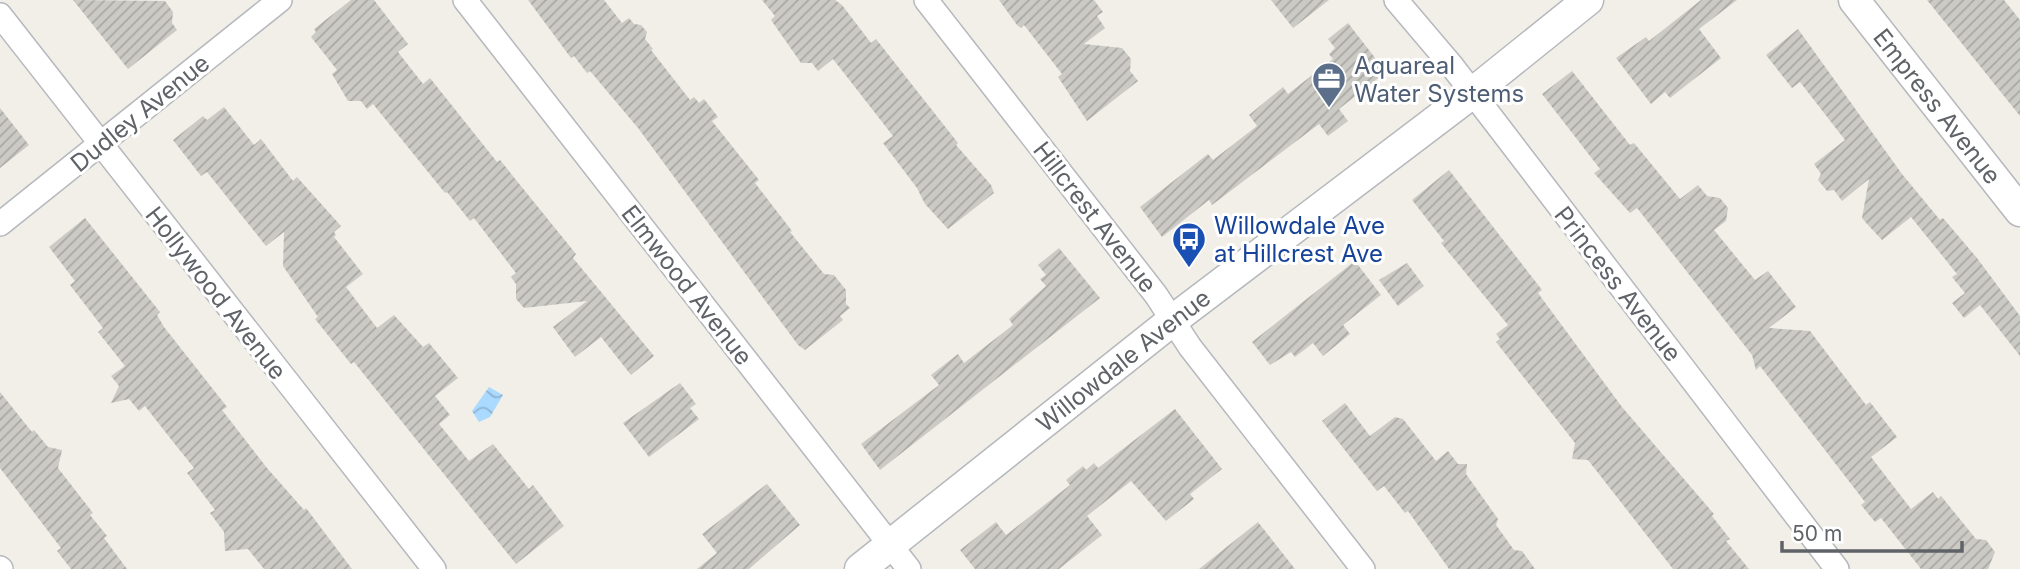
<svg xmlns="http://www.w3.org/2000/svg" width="2020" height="569" font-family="Inter,sans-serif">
	<defs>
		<pattern id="water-waves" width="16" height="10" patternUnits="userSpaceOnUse" patternTransform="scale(1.75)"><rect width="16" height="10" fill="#aadaff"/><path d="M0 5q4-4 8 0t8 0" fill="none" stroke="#8eb4d2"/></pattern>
		<pattern id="building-hatch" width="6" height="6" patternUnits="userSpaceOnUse" patternTransform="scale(1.75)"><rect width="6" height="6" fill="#cccac5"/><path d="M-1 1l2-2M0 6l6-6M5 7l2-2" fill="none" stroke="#a9a8a4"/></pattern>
	</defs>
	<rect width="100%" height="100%" fill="#f1efe8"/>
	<path fill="url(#water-waves)" d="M 489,387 L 503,395 L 490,417 L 479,422 L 472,411 Z"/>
	<path fill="url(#building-hatch)" d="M 73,0 L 165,1 L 173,12 L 172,23 L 177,30 L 128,69 Z
		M 351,0 L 374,0 L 408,44 L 398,52 L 423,84 L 430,78 L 497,162 L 500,160 L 576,254 L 573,258 L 654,356 L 631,375 L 601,337 L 575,357 L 553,327 L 587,301 L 524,308 L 516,299 L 516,284 L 511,277 L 516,273 L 474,218 L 470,221 L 447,192 L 445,193 L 373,104 L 367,109 L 361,101 L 348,101 L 332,74 L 337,70 L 311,37 L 316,32 L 314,29 Z
		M 528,0 L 604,0 L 622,23 L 629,18 L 634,24 L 641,25 L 647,32 L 645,39 L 653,49 L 651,50 L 690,100 L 694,97 L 699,103 L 704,99 L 718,117 L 712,121 L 759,180 L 755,183 L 792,231 L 790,232 L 824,274 L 834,275 L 846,290 L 846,304 L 850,308 L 840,316 L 843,320 L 805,350 L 798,345 L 638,128 L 590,71 L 587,73 L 574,56 L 571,58 Z
		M 762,0 L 835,0 L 842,5 L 871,43 L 876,39 L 958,143 L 956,145 L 991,185 L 994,193 L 948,229 L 925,204 L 917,188 L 883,143 L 893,136 L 833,59 L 818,71 L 812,63 L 801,63 L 771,20 L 775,16 Z
		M 999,0 L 1094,0 L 1103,12 L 1097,16 L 1105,28 L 1084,44 L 1122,48 L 1131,59 L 1130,71 L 1138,81 L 1087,121 L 1058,77 L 1062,74 L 1024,25 L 1021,28 L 1017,25 Z
		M 1271,0 L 1329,0 L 1293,28 Z
		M 1701,0 L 1737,0 L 1699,29 L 1721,58 L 1670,98 L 1665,92 L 1651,104 L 1616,58 L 1646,37 L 1649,41 Z
		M 1927,0 L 2004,0 L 2020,20 L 2020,116 Z
		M 1348,23 L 1386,72 L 1339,109 L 1348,121 L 1328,136 L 1319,124 L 1212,205 L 1209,200 L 1162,237 L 1140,207 L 1208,154 L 1213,160 L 1257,126 L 1249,115 L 1283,87 L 1288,94 L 1333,59 L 1329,54 L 1335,48 L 1328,39 Z
		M 1798,29 L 1902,174 L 1940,220 L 1943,218 L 1977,258 L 2020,316 L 2020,356 L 1980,305 L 1964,318 L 1952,303 L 1965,293 L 1952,277 L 1957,274 L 1911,217 L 1882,240 L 1868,225 L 1862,218 L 1869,179 L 1842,201 L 1834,190 L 1827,191 L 1818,180 L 1821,174 L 1814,164 L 1845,140 L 1800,82 L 1792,88 L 1766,55 Z
		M 1572,71 L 1630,145 L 1634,143 L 1680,199 L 1698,185 L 1707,196 L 1720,198 L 1728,208 L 1726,221 L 1714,230 L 1755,280 L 1768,271 L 1796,307 L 1769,328 L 1810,331 L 1866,405 L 1870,402 L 1897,437 L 1871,457 L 1911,509 L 1933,492 L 1938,499 L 1941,496 L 1976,539 L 1986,540 L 1995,552 L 1988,569 L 1921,569 L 1881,518 L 1875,522 L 1861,505 L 1865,502 L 1760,366 L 1756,370 L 1752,355 L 1637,208 L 1630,213 L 1594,173 L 1600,169 L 1542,94 Z
		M 224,107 L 254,145 L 261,139 L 293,181 L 297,177 L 341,226 L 334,232 L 336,235 L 334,237 L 363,274 L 346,287 L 377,328 L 394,315 L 423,347 L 429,343 L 458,378 L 435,396 L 450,415 L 439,424 L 469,461 L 493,444 L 529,489 L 533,485 L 564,526 L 516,564 L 354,362 L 351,364 L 315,319 L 318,317 L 283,266 L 284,232 L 266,246 L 207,172 L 201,176 L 173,140 L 203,116 L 207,120 Z
		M 0,108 L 29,145 L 0,168 Z
		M 1449,170 L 1542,290 L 1538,293 L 1622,407 L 1714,514 L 1712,516 L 1730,539 L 1726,541 L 1749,569 L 1673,569 L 1588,460 L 1572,459 L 1575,443 L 1496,342 L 1500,339 L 1496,334 L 1508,325 L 1441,243 L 1444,241 L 1412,200 Z
		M 85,218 L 160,312 L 157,315 L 164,327 L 227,407 L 222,410 L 267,468 L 304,510 L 306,508 L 352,569 L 264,569 L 248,549 L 225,551 L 224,532 L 210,513 L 215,510 L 187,473 L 194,468 L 170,438 L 145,406 L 139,411 L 129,399 L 111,403 L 119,386 L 111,376 L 125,366 L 98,332 L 103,328 L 70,285 L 75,281 L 49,247 Z
		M 1059,248 L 1100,298 L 880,470 L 861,444 L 939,385 L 931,375 L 958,354 L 964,363 L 1013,325 L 1009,319 L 1046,286 L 1040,279 L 1046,275 L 1038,265 Z
		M 1355,261 L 1381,295 L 1343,325 L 1350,334 L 1323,356 L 1313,343 L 1295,357 L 1291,352 L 1270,365 L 1252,342 Z
		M 1407,263 L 1424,286 L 1398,306 L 1379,280 Z
		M 680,383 L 696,404 L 690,408 L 699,419 L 649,457 L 623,423 Z
		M 0,392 L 32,432 L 34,430 L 48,447 L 62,450 L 58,468 L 93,513 L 90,515 L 107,536 L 104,538 L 127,569 L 71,569 L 57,551 L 61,548 L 0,468 Z
		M 1345,403 L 1370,436 L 1395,417 L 1403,419 L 1436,461 L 1448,451 L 1458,464 L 1467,464 L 1466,474 L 1498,519 L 1496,525 L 1514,550 L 1522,551 L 1535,569 L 1449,569 L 1408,511 L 1405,513 L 1384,486 L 1377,491 L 1322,421 Z
		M 1175,409 L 1222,469 L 1190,494 L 1194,499 L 1166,521 L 1131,481 L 1087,516 L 1102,535 L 1059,569 L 975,569 L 960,550 L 996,522 L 1006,535 L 1070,485 L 1066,480 L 1083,466 L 1086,470 L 1094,463 L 1098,468 Z
		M 767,484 L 800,525 L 749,569 L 697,569 L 717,553 L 702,534 Z
		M 1258,522 L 1295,569 L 1199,569 Z"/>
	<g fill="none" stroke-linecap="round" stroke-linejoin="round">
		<g stroke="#b5b8bc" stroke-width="26">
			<path id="minor" d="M 465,0 L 909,569
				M 926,0 L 1156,295 L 1190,347 L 1363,569
				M 1396,0 L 1452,66 L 1837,569
				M 0,15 L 434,569
				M 0,224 L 280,0
				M 0,568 L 1,569"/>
		</g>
		<g stroke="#b5b8bc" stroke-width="33">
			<g id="tertiary">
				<path id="s1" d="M 1854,0 L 2020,211"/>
				<path id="s2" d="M 860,569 L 1173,320 L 1471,94 L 1588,0"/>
			</g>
		</g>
		<use href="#minor" stroke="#fff" stroke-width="23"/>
		<use href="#tertiary" stroke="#fff" stroke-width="30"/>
	</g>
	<defs>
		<g id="office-pin" transform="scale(1.75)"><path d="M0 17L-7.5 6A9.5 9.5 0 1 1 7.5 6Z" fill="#5c6f8a" stroke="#fff"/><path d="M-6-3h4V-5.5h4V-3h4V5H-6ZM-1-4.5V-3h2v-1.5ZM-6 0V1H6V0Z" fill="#fff"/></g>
		<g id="bus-pin" transform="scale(1.75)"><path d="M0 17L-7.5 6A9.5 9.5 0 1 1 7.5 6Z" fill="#1a4fb4" stroke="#fff"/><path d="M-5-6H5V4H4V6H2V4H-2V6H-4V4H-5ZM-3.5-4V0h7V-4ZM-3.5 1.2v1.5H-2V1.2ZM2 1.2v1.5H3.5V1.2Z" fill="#fff"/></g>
	</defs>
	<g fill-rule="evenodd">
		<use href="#office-pin" x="1329" y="79"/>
		<use href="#bus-pin" x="1189" y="239"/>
	</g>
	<g text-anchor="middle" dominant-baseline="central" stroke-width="6" stroke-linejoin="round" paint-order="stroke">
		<g font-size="24" fill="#4e5e75" stroke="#fff" text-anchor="start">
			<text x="1354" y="65">Aquareal<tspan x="1354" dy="28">Water Systems</tspan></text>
		</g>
		<g font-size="24" fill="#5f6368" stroke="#fff">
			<text stroke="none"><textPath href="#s1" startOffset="135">Empress Avenue</textPath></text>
			<text transform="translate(140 113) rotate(-39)">Dudley Avenue</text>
			<text transform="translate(1095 217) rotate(52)">Hillcrest Avenue</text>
			<text transform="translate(1618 284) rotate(52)">Princess Avenue</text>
			<text transform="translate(687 285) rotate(52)">Elmwood Avenue</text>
			<text transform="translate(216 293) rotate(52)">Hollywood Avenue</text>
			<text stroke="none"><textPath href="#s2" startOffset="336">Willowdale Avenue</textPath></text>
		</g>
		<g font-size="24" fill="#164399" stroke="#fff" text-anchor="start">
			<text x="1214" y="225">Willowdale Ave<tspan x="1214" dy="28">at Hillcrest Ave</tspan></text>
		</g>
	</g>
	<path d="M1782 541v10h180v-10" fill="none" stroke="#5f6368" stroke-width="3.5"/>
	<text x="1792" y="541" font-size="21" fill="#5f6368" stroke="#ffffff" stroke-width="5" paint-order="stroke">50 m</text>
</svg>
